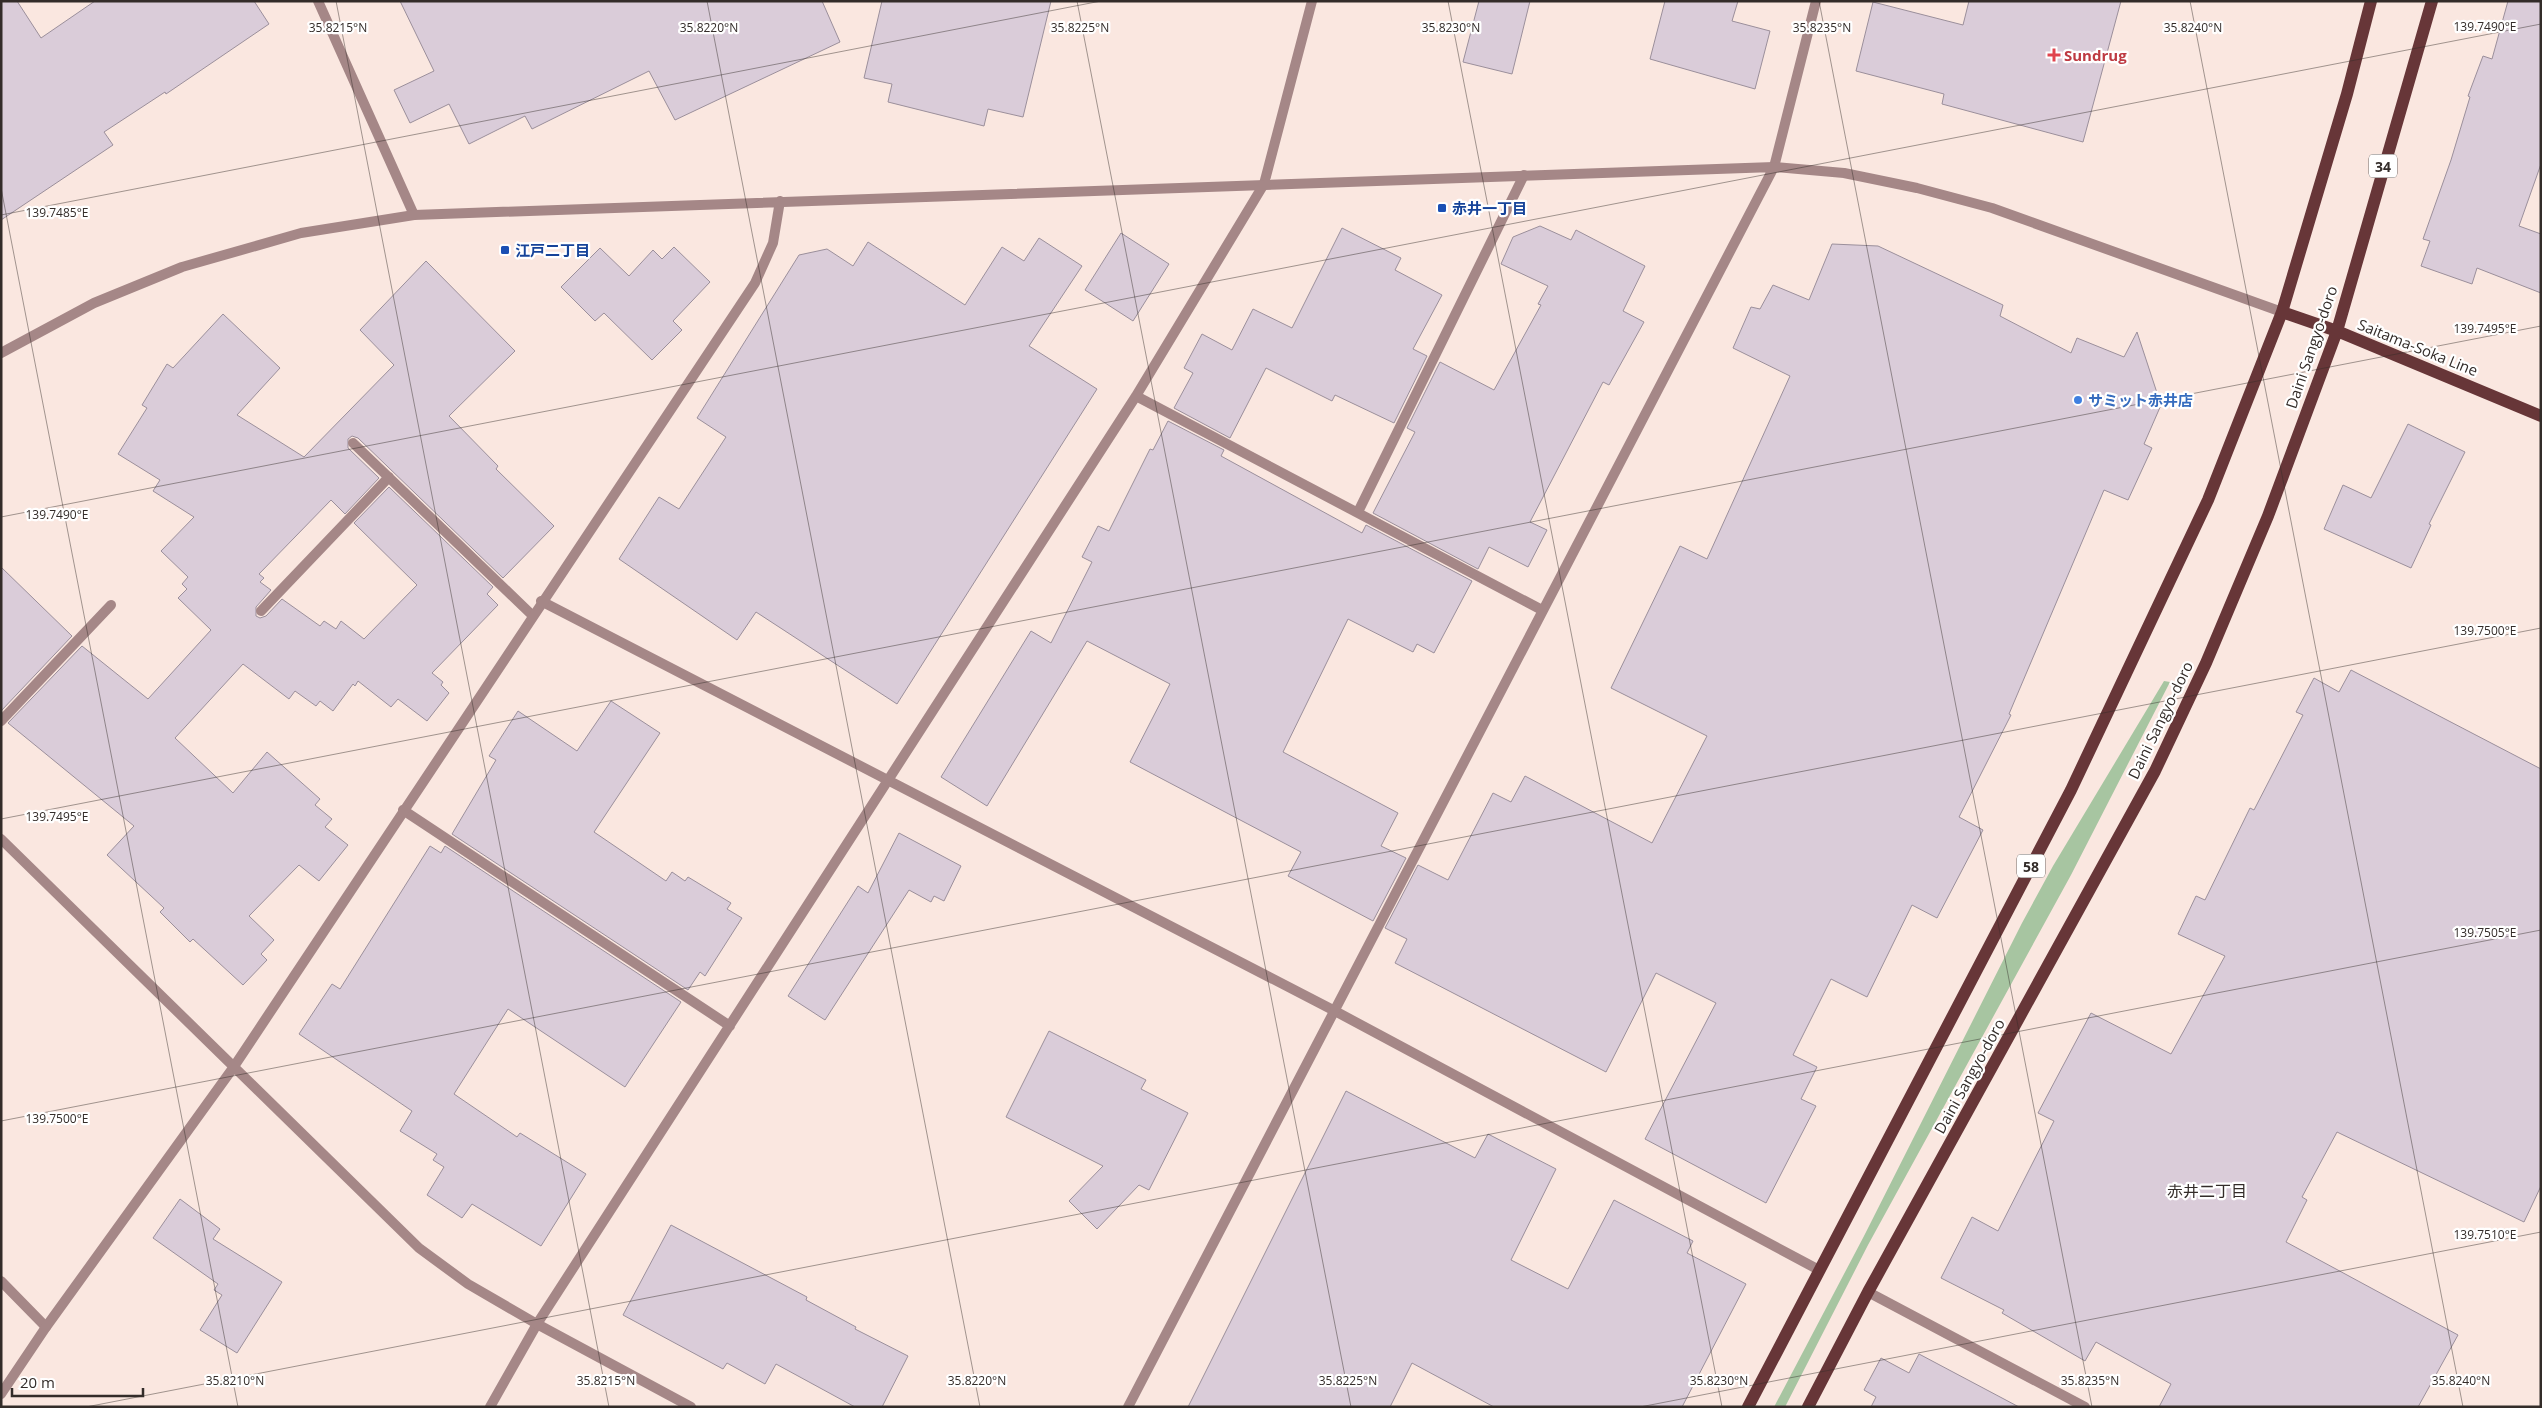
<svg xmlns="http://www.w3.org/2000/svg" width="2542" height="1408" font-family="'Open Sans','Noto Sans JP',sans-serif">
	<rect width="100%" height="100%" fill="#fae7e0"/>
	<path fill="#a7c5a1" d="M 2164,681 L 2170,682 L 2071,875 L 1868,1245 L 1785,1407 L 1774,1407 L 1864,1236 L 2022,923 L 2053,866 Z"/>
	<path fill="#daccd9" stroke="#9b8f9b" d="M 1,1 L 17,1 L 41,38 L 95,1 L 254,1 L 269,24 L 166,94 L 165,92 L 104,132 L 113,145 L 1,220 Z
		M 400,1 L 822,1 L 840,42 L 675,120 L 649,71 L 532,129 L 525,116 L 469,144 L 449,104 L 410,123 L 394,90 L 434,71 Z
		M 882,1 L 1051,1 L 1023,117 L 988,109 L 984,126 L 888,102 L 892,84 L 864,78 Z
		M 1479,1 L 1530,1 L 1512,74 L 1463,62 Z
		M 1665,1 L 1738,1 L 1732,21 L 1770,31 L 1755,89 L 1650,59 Z
		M 1969,1 L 2121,1 L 2083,142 L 1942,104 L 1944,94 L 1856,71 L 1873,2 L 1963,25 Z
		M 2508,1 L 2541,1 L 2541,164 L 2519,226 L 2541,234 L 2541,293 L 2477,268 L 2472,284 L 2421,266 L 2430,241 L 2423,239 L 2451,160 L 2470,97 L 2468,96 L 2483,56 L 2492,59 Z
		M 1540,226 L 1571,240 L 1576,230 L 1645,266 L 1623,311 L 1644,322 L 1609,385 L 1603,382 L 1530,522 L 1547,530 L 1528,567 L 1489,547 L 1478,569 L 1373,513 L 1415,432 L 1407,428 L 1440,362 L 1494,390 L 1541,305 L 1538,304 L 1548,286 L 1501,264 L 1513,237 Z
		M 1342,228 L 1401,258 L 1395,270 L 1442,295 L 1413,349 L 1427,356 L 1394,423 L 1335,395 L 1332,401 L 1266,368 L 1230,438 L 1174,408 L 1193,373 L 1184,368 L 1202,334 L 1232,350 L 1253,309 L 1292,328 Z
		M 1121,233 L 1169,264 L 1133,321 L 1085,290 Z
		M 1039,238 L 1082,266 L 1029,346 L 1097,389 L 897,704 L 756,612 L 737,640 L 619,559 L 659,497 L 679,509 L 726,437 L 697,418 L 799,255 L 827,249 L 853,266 L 868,242 L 965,305 L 1002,247 L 1024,261 Z
		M 1832,244 L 1878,246 L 2003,305 L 2000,316 L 2071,353 L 2077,338 L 2124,357 L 2137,332 L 2161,405 L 2144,444 L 2152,448 L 2128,500 L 2104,490 L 2009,714 L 2011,715 L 1959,817 L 1983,830 L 1937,918 L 1912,905 L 1867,997 L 1831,979 L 1793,1055 L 1817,1067 L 1801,1099 L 1816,1106 L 1766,1203 L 1645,1139 L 1716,1003 L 1656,973 L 1606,1072 L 1395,963 L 1407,939 L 1385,928 L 1418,865 L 1448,880 L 1493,793 L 1511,802 L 1525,776 L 1652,843 L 1707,736 L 1611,688 L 1680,546 L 1707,559 L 1790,376 L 1733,348 L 1751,307 L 1760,309 L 1773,285 L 1809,300 Z
		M 674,247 L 710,282 L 673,321 L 682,330 L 652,360 L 604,313 L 595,321 L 561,287 L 600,248 L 629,276 L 653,250 L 662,259 Z
		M 426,261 L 515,351 L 449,416 L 498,466 L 496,469 L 554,526 L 503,578 L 358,438 L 352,436 L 348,439 L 348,448 L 379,478 L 345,514 L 331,500 L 259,574 L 264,578 L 260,582 L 271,590 L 256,607 L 256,616 L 260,618 L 266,616 L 282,599 L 320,626 L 324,621 L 336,629 L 341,621 L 364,639 L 417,585 L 354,523 L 389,487 L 493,587 L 487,594 L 498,605 L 432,673 L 443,682 L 441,685 L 449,693 L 427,721 L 398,699 L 391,707 L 358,681 L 355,686 L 353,684 L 333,711 L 320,701 L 316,706 L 295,691 L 289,699 L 243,664 L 175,738 L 233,793 L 267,752 L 320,799 L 315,805 L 332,819 L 325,827 L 348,845 L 319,881 L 299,865 L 249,916 L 274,940 L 261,954 L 267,960 L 243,985 L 193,939 L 190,942 L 160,912 L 164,908 L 107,855 L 134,826 L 8,723 L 82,646 L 148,699 L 211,630 L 178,598 L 187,589 L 182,584 L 188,577 L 161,551 L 194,517 L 153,491 L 160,480 L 118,454 L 147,408 L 142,405 L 167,364 L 173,368 L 223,314 L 280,368 L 237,415 L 304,457 L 394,365 L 360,330 Z
		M 1168,421 L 1224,450 L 1221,456 L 1362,533 L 1366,525 L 1472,581 L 1434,653 L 1417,644 L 1413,652 L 1348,619 L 1283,752 L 1398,813 L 1381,846 L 1406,858 L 1373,921 L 1288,876 L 1301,852 L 1130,762 L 1170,684 L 1087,641 L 987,806 L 941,777 L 1031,631 L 1051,643 L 1092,562 L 1082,557 L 1098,526 L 1109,531 L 1150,449 L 1153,450 Z
		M 2408,424 L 2465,452 L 2429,524 L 2431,525 L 2411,568 L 2324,529 L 2343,485 L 2371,498 Z
		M 1,567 L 72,636 L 1,711 Z
		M 2351,670 L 2541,769 L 2541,1186 L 2524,1222 L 2337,1132 L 2302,1197 L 2307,1200 L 2286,1242 L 2458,1335 L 2418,1407 L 2159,1407 L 2171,1384 L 2096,1342 L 2085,1361 L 2002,1313 L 2004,1310 L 1941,1278 L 1972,1217 L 1998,1231 L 2054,1121 L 2038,1113 L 2091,1013 L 2171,1054 L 2225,956 L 2178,934 L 2196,896 L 2205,900 L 2250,808 L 2254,810 L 2303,715 L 2296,712 L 2314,678 L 2339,692 Z
		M 611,701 L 660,733 L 594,832 L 666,881 L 672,872 L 685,881 L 688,877 L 731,903 L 727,909 L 742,918 L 705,976 L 700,972 L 688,990 L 452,834 L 496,760 L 489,756 L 518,711 L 577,751 Z
		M 899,833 L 961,866 L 944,901 L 934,896 L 931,902 L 909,890 L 825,1020 L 788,996 L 858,886 L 868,893 Z
		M 430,846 L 441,853 L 445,846 L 681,1002 L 625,1087 L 508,1009 L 454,1094 L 517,1137 L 520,1133 L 586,1174 L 541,1246 L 472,1204 L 462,1218 L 427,1195 L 444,1167 L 433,1160 L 437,1154 L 400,1131 L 412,1111 L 299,1034 L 332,984 L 340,989 Z
		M 1049,1031 L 1146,1080 L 1141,1089 L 1188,1113 L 1149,1190 L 1139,1185 L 1097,1229 L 1069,1201 L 1103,1166 L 1006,1117 Z
		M 1346,1091 L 1475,1158 L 1488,1134 L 1556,1169 L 1511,1260 L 1568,1289 L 1614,1200 L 1693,1241 L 1687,1253 L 1746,1284 L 1682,1407 L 1494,1407 L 1412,1363 L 1390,1407 L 1188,1407 Z
		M 180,1199 L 220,1229 L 213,1239 L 282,1282 L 237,1353 L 200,1330 L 222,1295 L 214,1290 L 218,1284 L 153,1238 Z
		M 671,1225 L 807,1297 L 806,1300 L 856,1327 L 855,1329 L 908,1356 L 882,1407 L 855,1407 L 776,1364 L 765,1384 L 727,1363 L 723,1369 L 623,1315 Z
		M 1919,1354 L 2019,1407 L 1871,1407 L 1876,1397 L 1864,1390 L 1881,1358 L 1909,1373 Z"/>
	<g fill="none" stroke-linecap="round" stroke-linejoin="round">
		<path stroke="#a58787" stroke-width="10" d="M 353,443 L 532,615
			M 261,611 L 389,477
			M 1,721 L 111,605"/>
		<path stroke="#a58787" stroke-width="10" d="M 318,1 L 414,215
			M 1774,167 L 1816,1
			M 1136,396 L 1542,610
			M 1358,512 L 1524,175
			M 541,601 L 1333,1010 L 1819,1270
			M 403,810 L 730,1026
			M 1,1281 L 46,1327
			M 1868,1292 L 2085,1407
			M 490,1407 L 537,1324 L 1136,396 L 1264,184 L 1312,1"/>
		<path stroke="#a58787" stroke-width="10" d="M 1,353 L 94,303 L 182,267 L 301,233 L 414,215 L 1774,167 L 1844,173 L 1917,188 L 1992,208 L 2282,312
			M 1,839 L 419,1248 L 468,1284 L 537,1324 L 691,1407
			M 1,1394 L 46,1327 L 233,1068 L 755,283 L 773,243 L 780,201
			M 1128,1407 L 1774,167"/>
		<path stroke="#673638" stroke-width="12" d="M 2282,312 L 2337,331 L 2541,416
			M 1748,1407 L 2071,790 L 2208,500 L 2282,312 L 2347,94 L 2371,1
			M 1808,1407 L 1868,1292 L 2155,771 L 2206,663 L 2268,516 L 2337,331 L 2432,1"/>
	</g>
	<path fill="none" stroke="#332c29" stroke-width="1" stroke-opacity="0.45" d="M 336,1 L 609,1407M 707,1 L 980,1407M 1077,1 L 1351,1407M 1448,1 L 1722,1407M 1819,1 L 2092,1407M 2190,1 L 2463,1407M 1,188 L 238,1407M 1,215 L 1101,1M 1,517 L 2541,24M 1,819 L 2541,326M 1,1121 L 2541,628M 86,1407 L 2541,930M 1640,1407 L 2541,1232"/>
	<path fill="#e0444e" stroke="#fff" stroke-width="2" d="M2051.5 47.5h5v5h5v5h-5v5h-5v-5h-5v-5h5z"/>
	<g fill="#1a4fb4" stroke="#fff" stroke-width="2">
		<rect x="1437" y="203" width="10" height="10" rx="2.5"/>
		<rect x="500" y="245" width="10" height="10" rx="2.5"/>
	</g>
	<circle fill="#3f7fe0" stroke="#fff" stroke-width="2" cx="2078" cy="400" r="5"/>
	<g text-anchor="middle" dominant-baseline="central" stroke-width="4.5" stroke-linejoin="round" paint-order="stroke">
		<g fill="#fff" stroke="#706b69" stroke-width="1">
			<rect x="2369" y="154.5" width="28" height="23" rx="4"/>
			<rect x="2017" y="854.5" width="28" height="23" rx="4"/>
		</g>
		<g font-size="14" font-weight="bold" fill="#332c29">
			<text x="2383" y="166">34</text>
			<text x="2031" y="866">58</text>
		</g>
		<g font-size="15" font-weight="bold" fill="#be3a42" stroke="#fff" text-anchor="start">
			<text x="2064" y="55">Sundrug</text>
		</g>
		<g font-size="15" font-weight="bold" fill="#164399" stroke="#fff" text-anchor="start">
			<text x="1452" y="208">赤井一丁目</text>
			<text x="515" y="250">江戸二丁目</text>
		</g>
		<g font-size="15" fill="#332c29" stroke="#fff">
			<text transform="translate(2311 347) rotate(-71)">Daini Sangyo-doro</text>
			<text transform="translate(2418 347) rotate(22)">Saitama-Soka Line</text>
			<text transform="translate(2160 720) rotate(-64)">Daini Sangyo-doro</text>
			<text transform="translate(1969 1076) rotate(-61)">Daini Sangyo-doro</text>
		</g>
		<g font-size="15" font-weight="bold" fill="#366cbe" stroke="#fff" text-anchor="start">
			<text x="2088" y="400">サミット赤井店</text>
		</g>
		<g font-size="16" fill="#332c29" stroke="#fff">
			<text x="2207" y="1191">赤井二丁目</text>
		</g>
	</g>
	<g font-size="12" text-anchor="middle" fill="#332c29" stroke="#fff" stroke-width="4.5" stroke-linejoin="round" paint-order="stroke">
		<text x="2485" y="31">139.7490°E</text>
		<text x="338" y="32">35.8215°N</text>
		<text x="709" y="32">35.8220°N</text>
		<text x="1080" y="32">35.8225°N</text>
		<text x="1451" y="32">35.8230°N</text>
		<text x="1822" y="32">35.8235°N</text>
		<text x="2193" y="32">35.8240°N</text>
		<text x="57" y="217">139.7485°E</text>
		<text x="2485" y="333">139.7495°E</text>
		<text x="57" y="519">139.7490°E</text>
		<text x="2485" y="635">139.7500°E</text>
		<text x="57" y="821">139.7495°E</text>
		<text x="2485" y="937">139.7505°E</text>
		<text x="57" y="1123">139.7500°E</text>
		<text x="2485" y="1239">139.7510°E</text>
		<text x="235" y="1385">35.8210°N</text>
		<text x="606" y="1385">35.8215°N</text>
		<text x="977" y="1385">35.8220°N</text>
		<text x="1348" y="1385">35.8225°N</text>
		<text x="1719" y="1385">35.8230°N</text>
		<text x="2090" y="1385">35.8235°N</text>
		<text x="2461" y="1385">35.8240°N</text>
	</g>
	<rect width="2542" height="1408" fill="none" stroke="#332c29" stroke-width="5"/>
	<path d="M12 1388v8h131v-8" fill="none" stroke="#332c29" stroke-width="2.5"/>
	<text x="20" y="1388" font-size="15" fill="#332c29" stroke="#ffffff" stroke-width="4" paint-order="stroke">20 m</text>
</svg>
